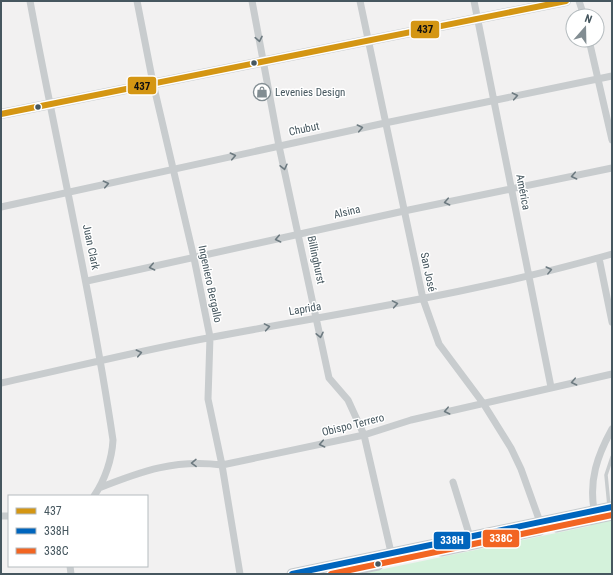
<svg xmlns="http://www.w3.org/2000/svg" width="613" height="575" font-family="'Roboto Condensed',sans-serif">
	<rect width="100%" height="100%" fill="#f2f1f1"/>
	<path fill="#d4f2db" d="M 612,518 L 612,574 L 360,574 L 590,526 L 592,523 Z"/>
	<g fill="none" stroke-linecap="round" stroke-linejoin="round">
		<path stroke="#c8ccce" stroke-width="3.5" d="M 609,506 L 606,475 L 612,457"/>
		<path stroke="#c8ccce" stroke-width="7" d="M 30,1 C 57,147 91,292 113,440 C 112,459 105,480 94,496
			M 137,1 L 153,83 L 194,258 L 210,337 L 208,399 L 222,465 L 240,574
			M 252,1 L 279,146 L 329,378 L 348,400 L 364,435 L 393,561
			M 360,1 L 423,299 L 439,344 L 483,403 L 511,448 L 521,469 L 540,522
			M 474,1 L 551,387
			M 579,1 L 584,16
			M 589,40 L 612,140
			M 1,207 L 385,123 L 612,76
			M 599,258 L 612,322
			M 87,281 L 404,211 L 612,168
			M 1,383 C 71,368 142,350 213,337 C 346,312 481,292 612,254
			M 453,482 L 470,537
			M 99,488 C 142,471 175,459 222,465 L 364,435 L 411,420 L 612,374
			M 594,510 C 589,480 597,456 612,429
			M 1,516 L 9,516
			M 70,566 L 71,574"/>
		<path stroke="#c9cdd0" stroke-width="10" d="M 1,114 L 566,1"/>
		<path stroke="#c5cacd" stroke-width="11" d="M 557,527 L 612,515
			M 441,551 L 540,530
			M 292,574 L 612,507
			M 333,574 L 378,565"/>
		<g stroke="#fff" stroke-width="9">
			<path id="bus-1" d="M 1,114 L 566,1"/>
		</g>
		<g stroke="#fff" stroke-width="9">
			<path id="bus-2" d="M 292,574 L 612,507"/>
		</g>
		<g stroke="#fff" stroke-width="9">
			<path id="bus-3" d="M 331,574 L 612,515"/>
		</g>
		<use href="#bus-1" stroke="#d49613" stroke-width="6"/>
		<use href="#bus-2" stroke="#0065bd" stroke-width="6"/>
		<use href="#bus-3" stroke="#f26522" stroke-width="6"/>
	</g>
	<defs><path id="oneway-chevron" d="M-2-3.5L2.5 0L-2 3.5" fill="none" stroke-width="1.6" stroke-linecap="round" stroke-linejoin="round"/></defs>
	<g stroke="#6d7a80">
		<use href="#oneway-chevron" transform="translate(259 39) rotate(79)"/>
		<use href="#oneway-chevron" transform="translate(515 96) rotate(-11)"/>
		<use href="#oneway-chevron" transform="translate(360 128) rotate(-12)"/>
		<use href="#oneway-chevron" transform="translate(233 156) rotate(-12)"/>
		<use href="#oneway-chevron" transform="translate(284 167) rotate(77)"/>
		<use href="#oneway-chevron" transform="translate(574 176) rotate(168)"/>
		<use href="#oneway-chevron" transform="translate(106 184) rotate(-12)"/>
		<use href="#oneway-chevron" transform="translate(447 202) rotate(168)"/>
		<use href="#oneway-chevron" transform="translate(278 239) rotate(168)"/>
		<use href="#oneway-chevron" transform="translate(152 267) rotate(168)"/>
		<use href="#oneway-chevron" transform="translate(549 270) rotate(-14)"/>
		<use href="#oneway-chevron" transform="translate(395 304) rotate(-10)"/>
		<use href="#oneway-chevron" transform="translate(267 327) rotate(-10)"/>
		<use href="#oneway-chevron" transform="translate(320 335) rotate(78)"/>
		<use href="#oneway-chevron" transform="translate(139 353) rotate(-12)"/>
		<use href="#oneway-chevron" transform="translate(574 382) rotate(168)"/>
		<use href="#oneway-chevron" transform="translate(447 411) rotate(167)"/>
		<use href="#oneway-chevron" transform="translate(322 444) rotate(168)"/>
		<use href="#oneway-chevron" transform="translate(194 463) rotate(179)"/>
	</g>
	<defs>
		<g id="shop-ring" transform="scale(0.9)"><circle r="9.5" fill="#fff" stroke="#828d92" stroke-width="1.5"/><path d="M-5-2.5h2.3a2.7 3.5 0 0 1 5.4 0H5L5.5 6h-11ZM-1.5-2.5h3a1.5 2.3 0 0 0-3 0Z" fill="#828d92"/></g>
	</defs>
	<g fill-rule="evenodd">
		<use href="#shop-ring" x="262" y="92"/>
	</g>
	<g fill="#46575f" stroke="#fff" stroke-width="1.5">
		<circle cx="254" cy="63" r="3.5"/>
		<circle cx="38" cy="107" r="3.5"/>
		<circle cx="378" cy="564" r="3.5"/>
	</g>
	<g text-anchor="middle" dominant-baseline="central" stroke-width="3" stroke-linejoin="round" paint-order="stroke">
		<g font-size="11" fill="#46575f" stroke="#fff" text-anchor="start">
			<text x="275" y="92">Levenies Design</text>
		</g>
		<g font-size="11" fill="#46575f" stroke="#fff">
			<text transform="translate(304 129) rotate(-12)">Chubut</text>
			<text transform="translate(523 192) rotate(79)">América</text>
			<text transform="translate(347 212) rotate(-13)">Alsina</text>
			<text transform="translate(91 247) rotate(78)">Juan Clark</text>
			<text transform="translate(316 260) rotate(78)">Billinghurst</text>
			<text transform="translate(428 272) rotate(78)">San José</text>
			<text transform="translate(210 284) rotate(78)">Ingeniero Bergallo</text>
			<text transform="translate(305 309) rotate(-10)">Laprida</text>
			<text transform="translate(353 425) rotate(-14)">Obispo Terrero</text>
		</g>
	</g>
	<g stroke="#fff" stroke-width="1.5">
		<rect x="410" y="20" width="30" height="19" rx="4" fill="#d49613"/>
		<rect x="127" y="76" width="30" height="19" rx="4" fill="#d49613"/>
		<rect x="482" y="529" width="38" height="19" rx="4" fill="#f26522"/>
		<rect x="433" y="531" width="38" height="19" rx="4" fill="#0065bd"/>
	</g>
	<g font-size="11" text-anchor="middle" font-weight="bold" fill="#fff">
		<text x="501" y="542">338C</text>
		<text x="452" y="544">338H</text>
	</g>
	<g font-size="11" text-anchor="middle" font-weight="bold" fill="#111">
		<text x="425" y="33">437</text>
		<text x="142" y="90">437</text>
	</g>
	<rect width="613" height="575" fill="none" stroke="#46575f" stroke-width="4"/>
	<rect x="8" y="495" width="140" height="72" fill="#ffffff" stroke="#b5bcbf"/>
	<rect x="16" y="508" width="20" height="6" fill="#d49613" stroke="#b5bcbf"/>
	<text x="44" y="515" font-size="12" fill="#46575f">437</text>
	<rect x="16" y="528" width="20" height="6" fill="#0065bd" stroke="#b5bcbf"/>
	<text x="44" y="535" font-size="12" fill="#46575f">338H</text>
	<rect x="16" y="548" width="20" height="6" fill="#f26522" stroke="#b5bcbf"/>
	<text x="44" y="555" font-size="12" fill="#46575f">338C</text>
	<g transform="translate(585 28) rotate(20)"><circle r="19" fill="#ffffff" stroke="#b5bcbf"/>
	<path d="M0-3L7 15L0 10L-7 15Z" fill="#828d92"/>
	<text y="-6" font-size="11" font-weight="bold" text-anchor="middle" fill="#46575f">N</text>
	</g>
</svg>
